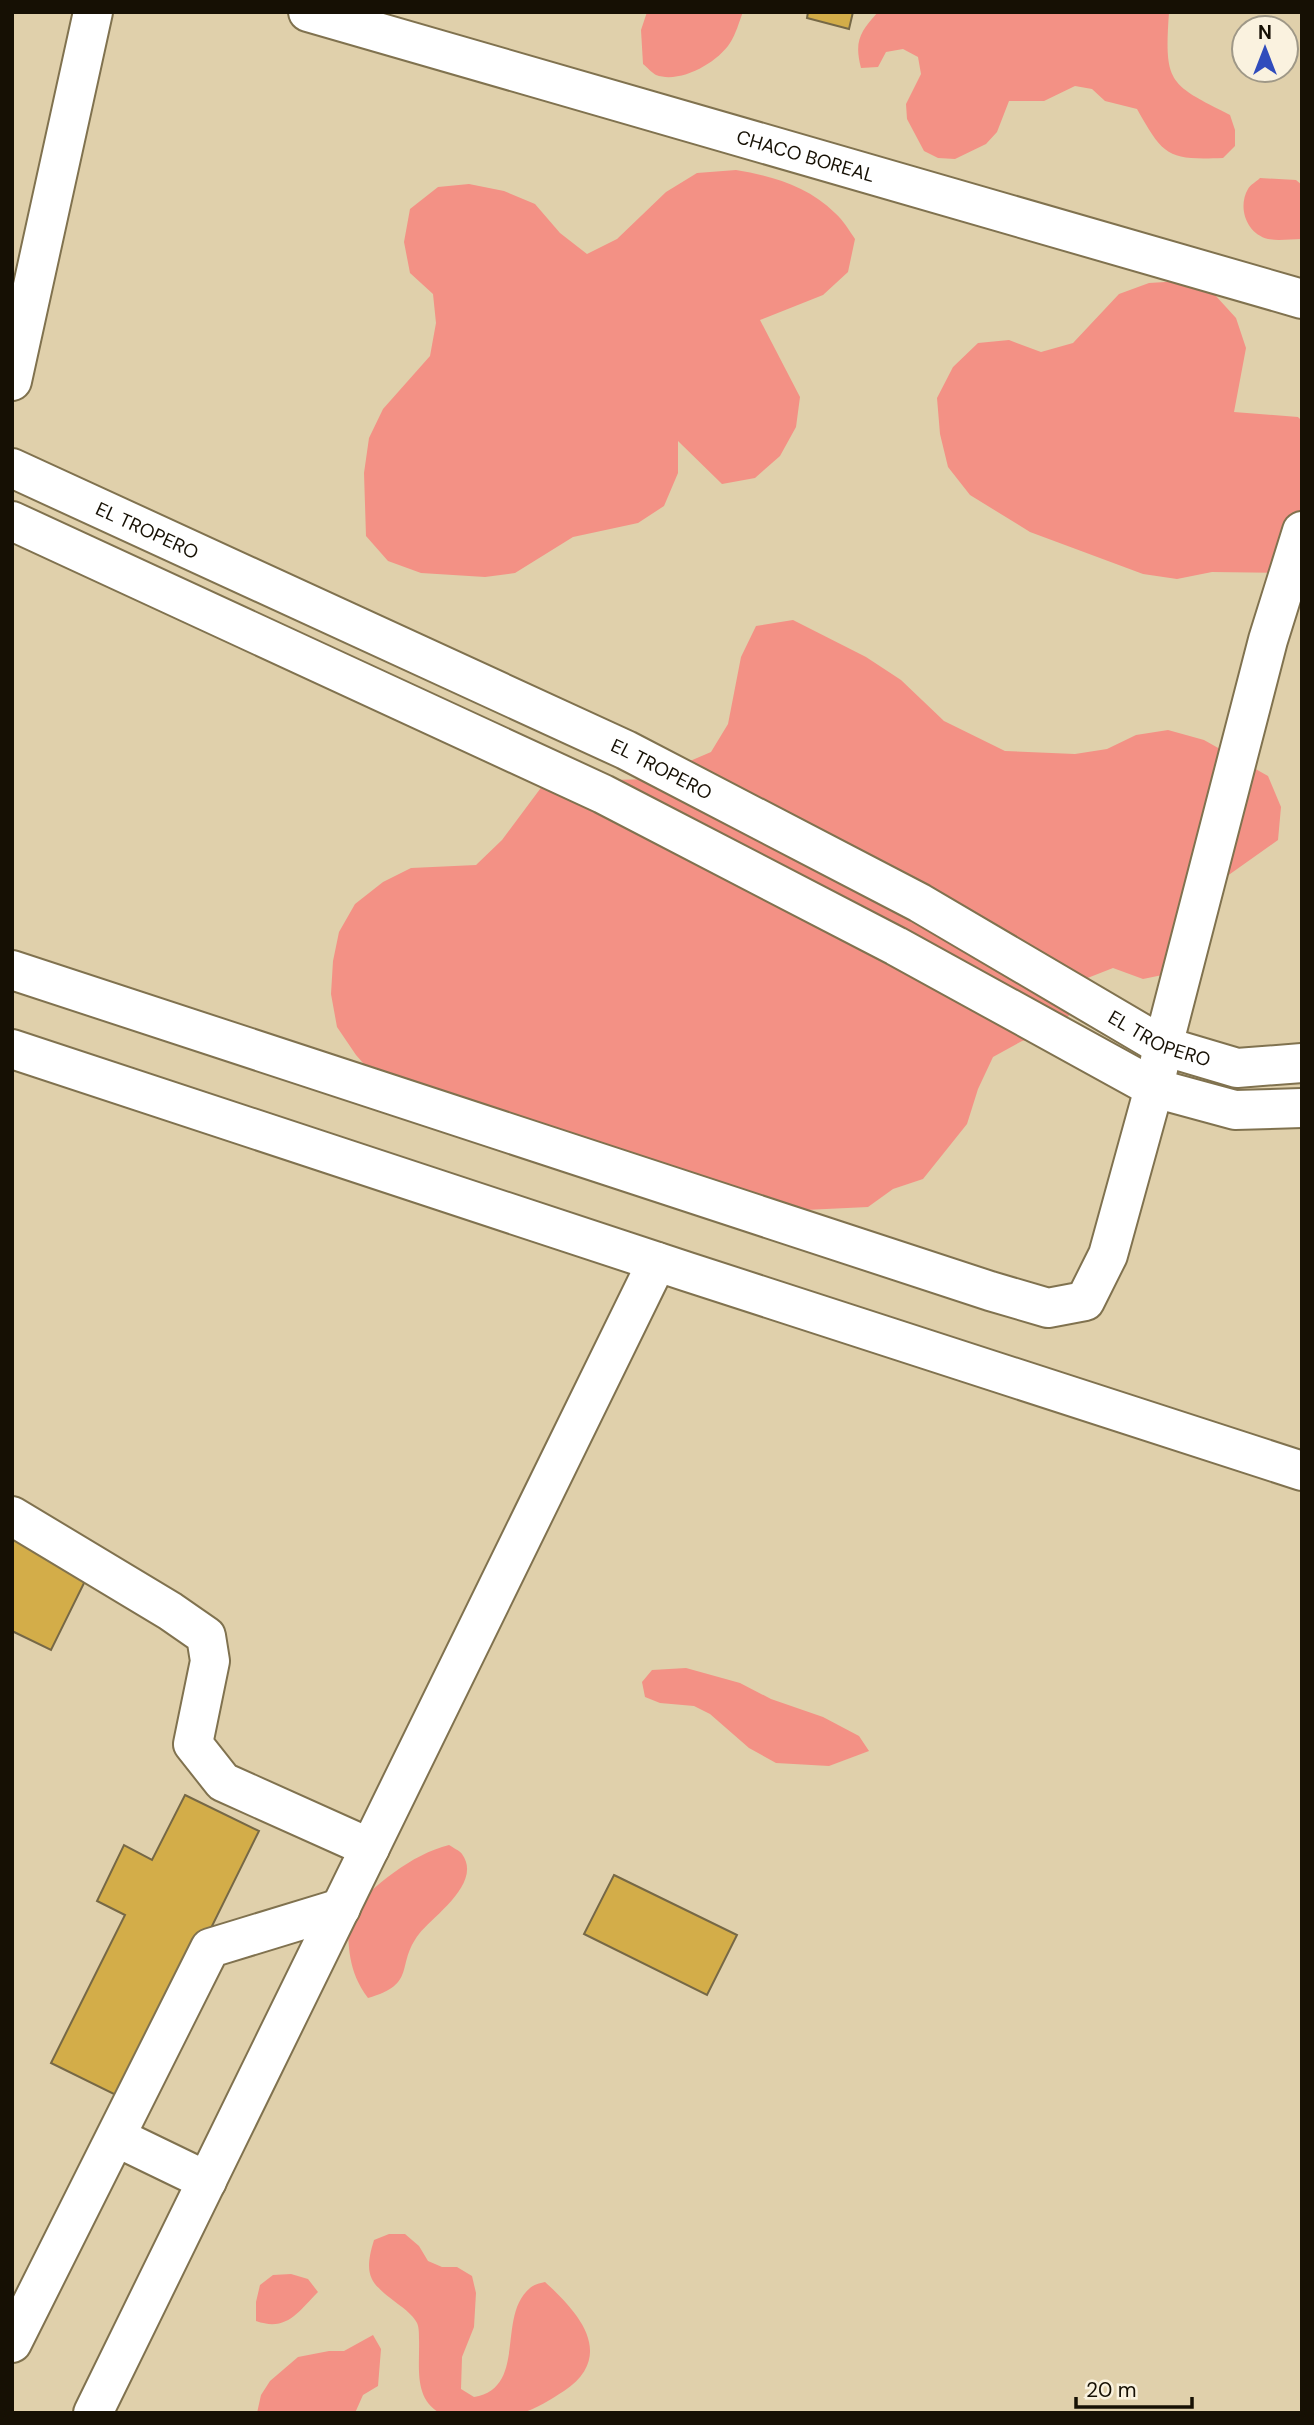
<svg xmlns="http://www.w3.org/2000/svg" width="1314" height="2425" font-family="'DM Sans',sans-serif">
	<rect width="100%" height="100%" fill="#e0d0ab"/>
	<path fill="#f39185" d="M 647,12 L 743,12 C 739,22 736,34 730,43 C 717,63 680,84 656,75 C 652,73 647,67 643,64 L 641,30 Z
		M 878,12 L 1169,12 C 1164,84 1169,84 1230,115 L 1235,130 L 1235,146 L 1223,158 C 1168,160 1164,157 1137,109 L 1105,101 L 1092,89 L 1075,86 L 1044,101 L 1009,101 L 997,132 L 986,144 L 955,159 L 938,158 L 924,151 L 907,119 L 906,104 L 921,74 L 918,57 L 903,49 L 886,52 L 878,67 L 861,68 C 854,41 860,32 878,12 Z
		M 736,170 C 772,176 808,186 835,213 C 843,220 849,230 855,239 L 848,272 L 823,295 L 760,320 L 800,397 L 796,427 L 780,456 L 755,478 L 722,484 L 678,441 L 678,473 L 664,506 L 638,523 L 573,537 L 515,573 L 485,577 L 421,573 L 388,561 L 366,536 L 364,473 L 369,438 L 383,409 L 430,356 L 436,323 L 433,294 L 410,273 L 404,242 L 410,209 L 438,187 L 469,184 L 504,191 L 535,204 L 560,233 L 587,254 L 617,239 L 666,192 L 697,173 Z
		M 1260,178 L 1296,180 L 1302,185 L 1302,239 C 1291,239 1278,241 1268,239 C 1247,234 1237,208 1248,189 C 1250,185 1257,181 1260,178 Z
		M 1181,281 L 1215,295 L 1236,318 L 1246,348 L 1234,412 L 1298,417 L 1302,421 L 1302,573 L 1212,572 L 1177,579 L 1143,574 L 1030,532 L 970,495 L 948,467 L 940,434 L 937,398 L 953,367 L 978,343 L 1009,340 L 1041,352 L 1073,343 L 1119,294 L 1149,283 Z
		M 793,620 L 866,657 L 901,680 L 944,721 L 1005,751 L 1075,754 L 1107,749 L 1136,735 L 1168,730 L 1204,740 L 1268,776 L 1281,807 L 1278,840 L 1223,879 L 1177,972 L 1143,979 L 1113,968 L 1085,979 L 1074,1010 L 1053,1033 L 1022,1041 L 993,1057 L 978,1089 L 967,1124 L 923,1179 L 893,1189 L 868,1207 L 805,1210 L 731,1192 L 698,1174 L 399,1104 L 356,1055 L 337,1027 L 331,994 L 333,961 L 339,932 L 355,904 L 383,882 L 411,868 L 476,865 L 502,840 L 543,785 L 578,781 L 648,779 L 711,752 L 728,724 L 741,657 L 756,626 Z
		M 686,1668 L 740,1683 L 771,1699 L 823,1717 L 859,1736 L 869,1751 L 829,1766 L 776,1763 L 749,1748 L 710,1714 L 694,1706 L 660,1703 L 645,1697 L 642,1682 L 652,1670 Z
		M 449,1845 C 452,1847 460,1851 462,1854 C 483,1883 433,1916 419,1934 C 395,1965 418,1984 368,1998 C 348,1971 348,1947 348,1914 C 373,1886 412,1854 449,1845 Z
		M 389,2234 L 405,2234 L 419,2246 L 428,2261 L 442,2267 L 457,2267 L 472,2276 L 476,2293 L 474,2327 L 462,2357 L 461,2389 L 474,2397 C 528,2388 496,2316 530,2288 C 533,2285 540,2283 545,2282 C 578,2312 617,2355 564,2391 C 553,2398 535,2410 521,2413 C 502,2417 462,2413 440,2413 C 413,2398 420,2366 419,2339 C 419,2334 419,2327 417,2323 C 414,2317 407,2311 402,2307 C 372,2284 362,2279 374,2240 Z
		M 291,2274 L 308,2279 L 318,2292 C 298,2312 287,2332 256,2321 L 256,2302 L 260,2285 L 273,2275 Z
		M 373,2335 L 381,2349 L 378,2386 L 363,2395 L 355,2413 L 257,2413 L 261,2395 L 270,2381 L 298,2357 L 329,2351 L 344,2351 Z"/>
	<path fill="#d3ad49" stroke="#766846" stroke-width="2" d="M 808,12 L 853,12 L 849,29 L 807,18 Z
		M 12,1534 L 89,1573 L 51,1650 L 12,1631 Z
		M 185,1795 L 259,1831 L 126,2100 L 51,2063 L 125,1915 L 97,1901 L 124,1845 L 152,1860 Z
		M 614,1875 L 737,1935 L 707,1995 L 584,1934 Z"/>
	<g fill="none" stroke-linecap="round" stroke-linejoin="round">
		<g stroke="#80724f" stroke-width="42">
			<g id="minor">
				<path id="s1" d="M 308,12 L 1302,299"/>
				<path d="M 12,381 L 93,12"/>
				<path id="s2" d="M 12,468 L 626,750 L 920,903 L 1163,1046 L 1237,1068 L 1302,1063"/>
				<path d="M 12,521 L 603,794 L 896,946 L 1154,1088 L 1235,1110 L 1302,1108"/>
				<path d="M 12,970 L 990,1291 L 1048,1308 L 1085,1301 L 1108,1255 L 1154,1088 L 1163,1046 L 1268,640 L 1302,531"/>
				<path d="M 12,1049 L 688,1272 L 1302,1471"/>
				<path d="M 12,1516 L 170,1611 L 206,1636 L 210,1661 L 193,1744 L 223,1782 L 370,1848"/>
				<path d="M 116,2137 L 207,2181"/>
				<path d="M 12,2343 L 210,1948 L 341,1908"/>
				<path d="M 93,2413 L 657,1262"/>
			</g>
		</g>
		<use href="#minor" stroke="#fff" stroke-width="38"/>
	</g>
	<g text-anchor="middle" dominant-baseline="central" stroke-width="5" stroke-linejoin="round" paint-order="stroke">
		<g font-size="19" fill="#161004" stroke="#faf2df">
			<text stroke="none"><textPath href="#s1" startOffset="518">CHACO BOREAL</textPath></text>
			<text stroke="none"><textPath href="#s2" startOffset="149">EL TROPERO</textPath></text>
			<text stroke="none"><textPath href="#s2" startOffset="716">EL TROPERO</textPath></text>
			<text stroke="none"><textPath href="#s2" startOffset="1283">EL TROPERO</textPath></text>
		</g>
	</g>
	<rect width="1314" height="2425" fill="none" stroke="#161004" stroke-width="28"/>
	<g transform="translate(1265 49)"><circle r="33" fill="#faf2df" stroke="#9f9887" stroke-width="2"/>
	<path d="M0-5L12 26L0 18L-12 26Z" fill="#304cbc"/>
	<text y="-10" font-size="19" font-weight="bold" text-anchor="middle" fill="#161004">N</text>
	</g>
	<path d="M1076 2397v10h116v-10" fill="none" stroke="#161004" stroke-width="3.5"/>
	<text x="1086" y="2397" font-size="21" fill="#161004" stroke="#faf2df" stroke-width="5" paint-order="stroke">20 m</text>
</svg>
